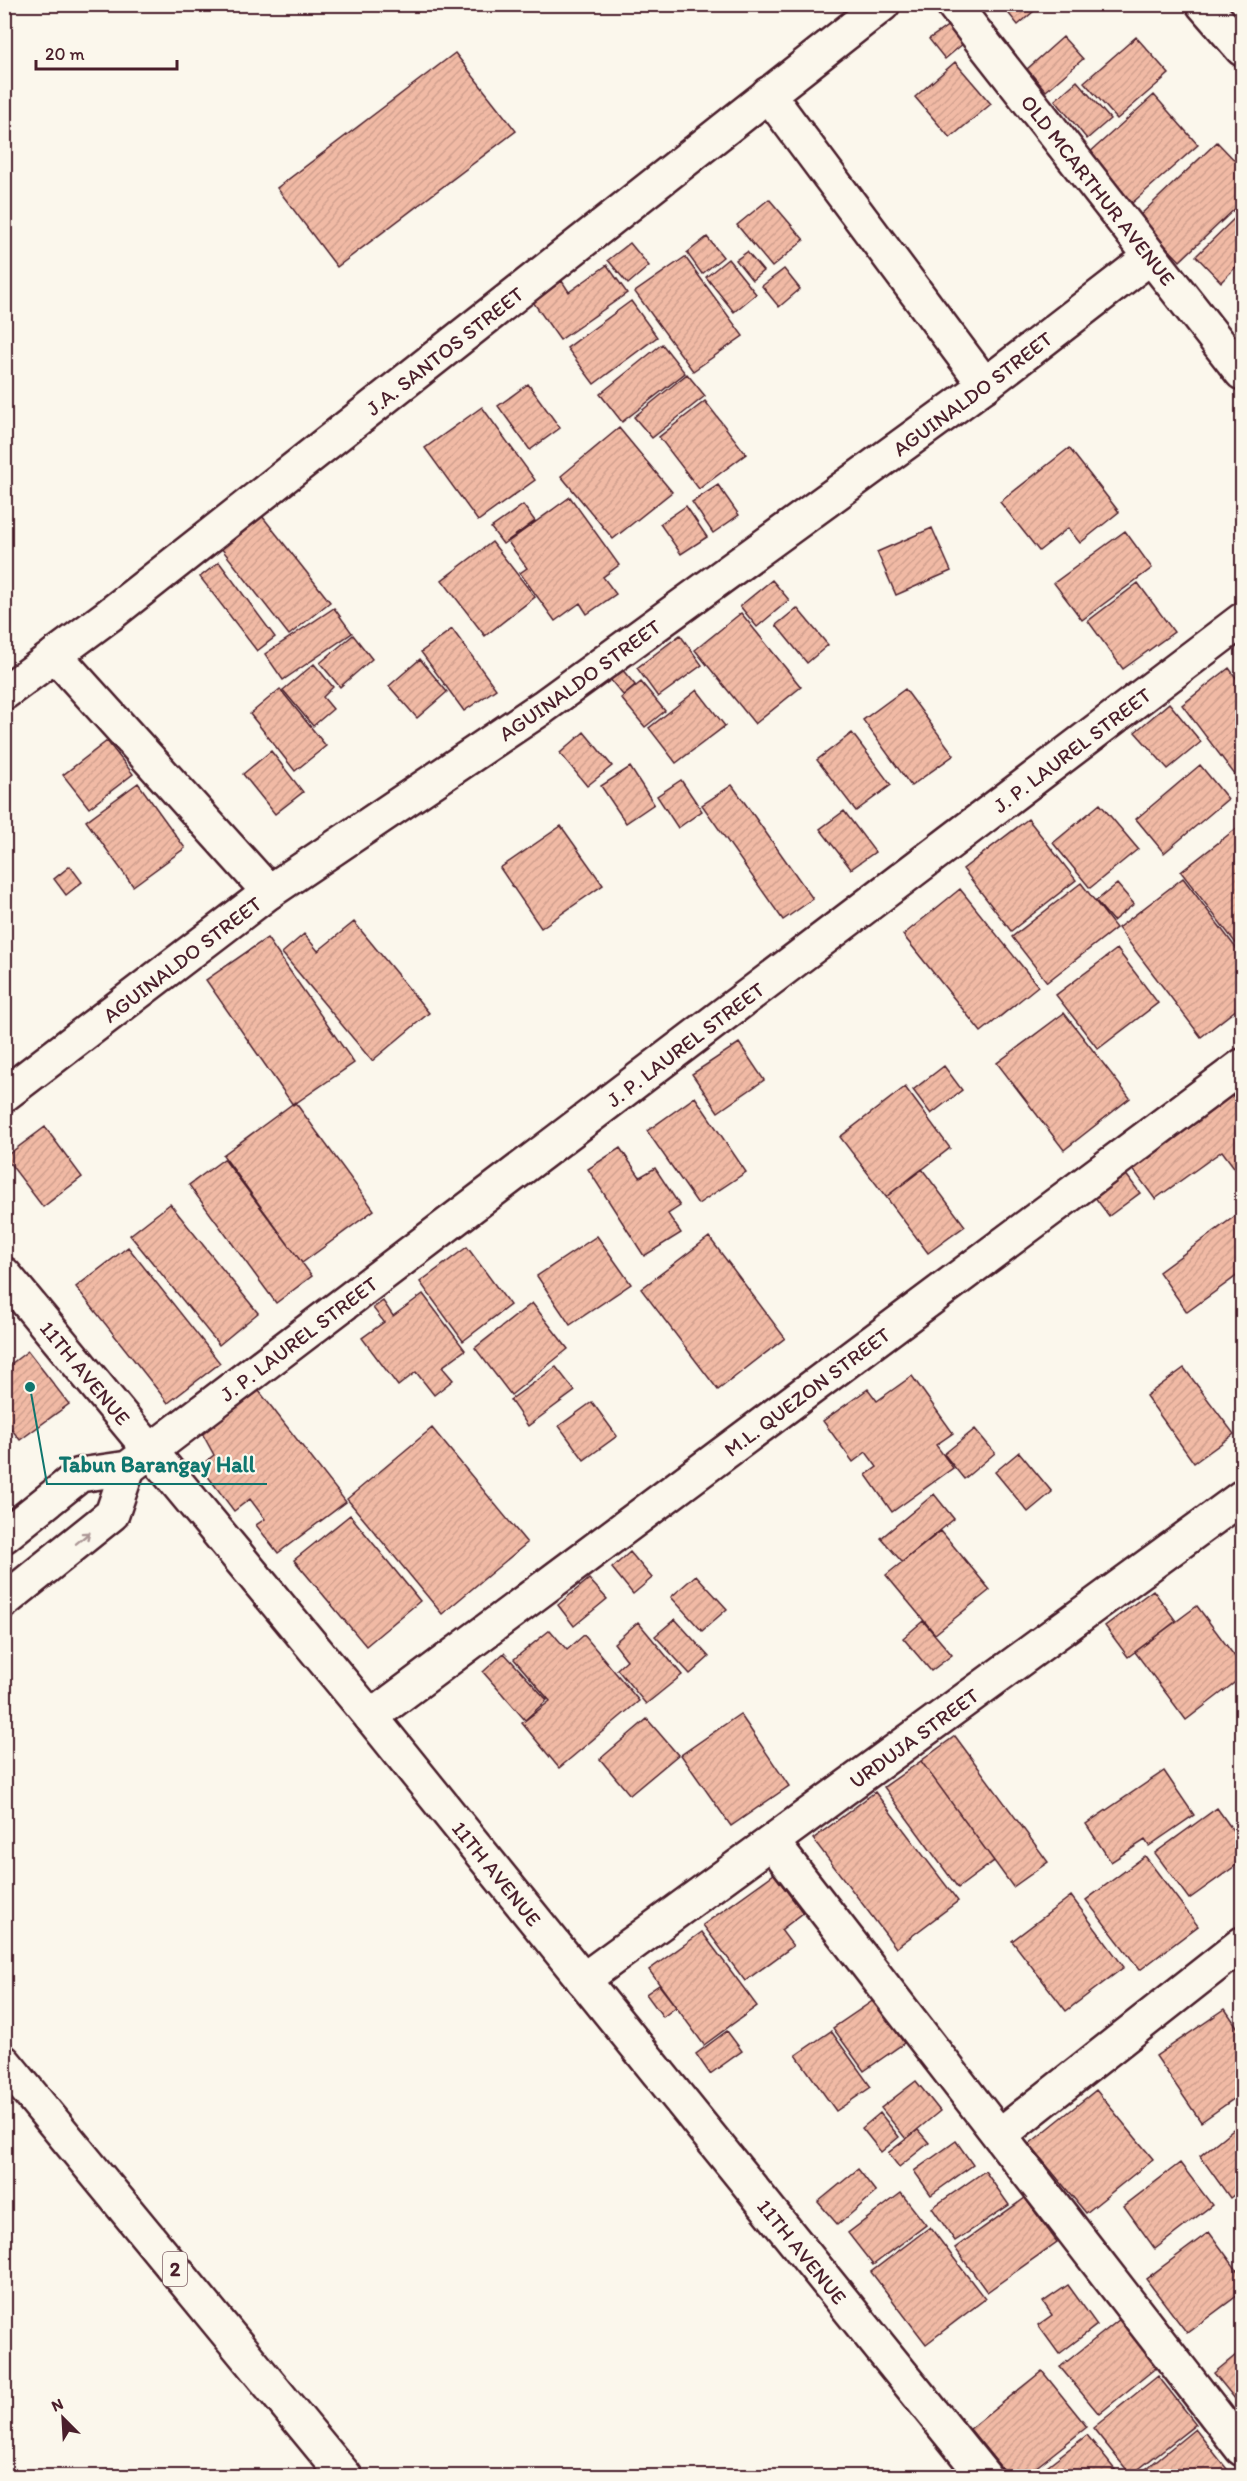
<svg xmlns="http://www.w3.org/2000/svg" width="1247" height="2481" font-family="Itim,sans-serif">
	<defs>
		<pattern id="building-hatch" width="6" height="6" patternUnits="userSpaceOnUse" patternTransform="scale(1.5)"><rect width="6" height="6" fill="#f1baa5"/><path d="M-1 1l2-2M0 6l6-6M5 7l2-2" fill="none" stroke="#d09f8e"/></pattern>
	</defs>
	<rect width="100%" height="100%" fill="#fbf7ec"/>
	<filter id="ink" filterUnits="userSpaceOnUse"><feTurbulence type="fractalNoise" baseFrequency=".0167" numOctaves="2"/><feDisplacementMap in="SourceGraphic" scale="12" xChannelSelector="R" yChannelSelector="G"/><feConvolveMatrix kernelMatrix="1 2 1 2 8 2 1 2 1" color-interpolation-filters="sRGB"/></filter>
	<g filter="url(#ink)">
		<path fill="url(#building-hatch)" stroke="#4a1f2b" stroke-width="1.5" d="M 1001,4 L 1042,4 L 1018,25 Z
			M 949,25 L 964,43 L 945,59 L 929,39 Z
			M 1063,37 L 1083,59 L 1046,91 L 1027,69 Z
			M 1136,37 L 1169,74 L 1117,119 L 1084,82 Z
			M 455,53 L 516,131 L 337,267 L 277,188 Z
			M 955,62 L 991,104 L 950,138 L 915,97 Z
			M 1077,81 L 1110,119 L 1087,139 L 1055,100 Z
			M 1154,95 L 1198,145 L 1132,203 L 1088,154 Z
			M 1217,142 L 1242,168 L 1242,202 L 1180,261 L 1138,217 Z
			M 769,199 L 804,240 L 772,267 L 737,225 Z
			M 1242,211 L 1242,261 L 1221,282 L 1196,256 Z
			M 707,237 L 723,257 L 702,274 L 687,253 Z
			M 630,243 L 649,266 L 628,284 L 608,260 Z
			M 747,252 L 763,271 L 752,280 L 736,260 Z
			M 685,257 L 743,336 L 693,371 L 635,292 Z
			M 728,259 L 756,294 L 734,312 L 706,277 Z
			M 607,265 L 627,293 L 560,340 L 533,302 L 562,281 L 569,292 Z
			M 784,269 L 800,289 L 779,307 L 762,286 Z
			M 631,301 L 657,337 L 594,384 L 567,348 Z
			M 662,344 L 685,373 L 622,422 L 600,394 Z
			M 687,374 L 705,396 L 652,438 L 634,417 Z
			M 528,384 L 560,428 L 530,450 L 498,406 Z
			M 705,401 L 746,454 L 699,489 L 659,437 Z
			M 482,407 L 535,480 L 478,521 L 425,448 Z
			M 619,428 L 672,492 L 613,539 L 561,476 Z
			M 1069,448 L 1119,512 L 1080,543 L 1068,528 L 1039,551 L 1000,502 Z
			M 718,485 L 739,515 L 713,533 L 692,502 Z
			M 570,497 L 619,565 L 603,577 L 616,594 L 587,614 L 580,603 L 555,621 L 520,573 L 527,568 L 508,542 Z
			M 523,505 L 535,521 L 503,544 L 491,528 Z
			M 686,506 L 707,537 L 681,554 L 660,524 Z
			M 262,516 L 330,602 L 289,635 L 221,548 Z
			M 932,528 L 951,571 L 896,595 L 877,552 Z
			M 1125,531 L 1152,568 L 1082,620 L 1054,583 Z
			M 492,542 L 535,597 L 485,636 L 442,580 Z
			M 219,562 L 275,637 L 257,651 L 200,577 Z
			M 772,580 L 789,600 L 757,627 L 740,606 Z
			M 1138,583 L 1174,632 L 1123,669 L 1088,621 Z
			M 334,608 L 352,633 L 283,680 L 265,654 Z
			M 797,608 L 828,645 L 807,663 L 776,625 Z
			M 741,613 L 801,687 L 755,724 L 695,650 Z
			M 452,629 L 496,689 L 464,711 L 421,652 Z
			M 353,635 L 372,659 L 340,687 L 320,663 Z
			M 680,635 L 702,665 L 658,697 L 637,668 Z
			M 420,659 L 447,692 L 417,718 L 389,686 Z
			M 314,664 L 333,687 L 323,697 L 333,709 L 313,726 L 283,690 Z
			M 621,668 L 635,685 L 623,695 L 609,678 Z
			M 1229,668 L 1242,686 L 1242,784 L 1182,705 Z
			M 641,682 L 665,711 L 645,727 L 621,698 Z
			M 280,689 L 326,746 L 295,771 L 250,714 Z
			M 905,689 L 954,755 L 911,786 L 863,720 Z
			M 697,690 L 725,726 L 676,763 L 649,728 Z
			M 1169,703 L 1201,742 L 1168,769 L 1135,732 Z
			M 584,732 L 612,766 L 587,786 L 560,753 Z
			M 852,733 L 891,785 L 856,811 L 817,760 Z
			M 107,741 L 133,774 L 89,808 L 63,775 Z
			M 271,751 L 303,792 L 275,814 L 243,774 Z
			M 1200,765 L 1228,799 L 1164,853 L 1136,819 Z
			M 630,767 L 654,804 L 626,823 L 601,786 Z
			M 681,780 L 702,811 L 678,828 L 657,796 Z
			M 138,783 L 185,848 L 133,886 L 86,821 Z
			M 732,785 L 813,899 L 783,920 L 702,805 Z
			M 1100,804 L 1138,849 L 1090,888 L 1053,843 Z
			M 844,811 L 875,852 L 851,869 L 820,829 Z
			M 1028,819 L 1076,880 L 1011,931 L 963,869 Z
			M 1242,824 L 1242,943 L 1238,946 L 1181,872 Z
			M 561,826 L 603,885 L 541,928 L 500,868 Z
			M 70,866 L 82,882 L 66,895 L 54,879 Z
			M 1183,878 L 1242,956 L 1242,1005 L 1201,1037 L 1118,928 Z
			M 1081,883 L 1116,928 L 1047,982 L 1012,937 Z
			M 1117,884 L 1134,904 L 1113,921 L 1096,901 Z
			M 960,889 L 1038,986 L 981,1032 L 903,935 Z
			M 354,922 L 429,1013 L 372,1061 L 282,953 L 304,934 L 318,951 Z
			M 267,938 L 354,1063 L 293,1105 L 206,980 Z
			M 1117,949 L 1158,1003 L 1098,1049 L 1056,995 Z
			M 1064,1013 L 1130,1098 L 1064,1150 L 997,1063 Z
			M 739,1043 L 764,1080 L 718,1112 L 692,1074 Z
			M 944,1066 L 962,1090 L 931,1114 L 913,1090 Z
			M 905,1087 L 950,1148 L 886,1197 L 840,1137 Z
			M 1237,1092 L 1242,1100 L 1242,1178 L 1222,1151 L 1155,1199 L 1132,1168 Z
			M 695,1097 L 746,1172 L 698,1204 L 647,1131 Z
			M 295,1102 L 374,1210 L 302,1263 L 223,1155 Z
			M 45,1127 L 82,1177 L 43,1207 L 5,1157 Z
			M 620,1148 L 640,1177 L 655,1168 L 680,1206 L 668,1214 L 681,1233 L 644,1256 L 588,1169 Z
			M 224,1159 L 312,1276 L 276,1303 L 189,1185 Z
			M 922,1169 L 965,1226 L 928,1253 L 886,1197 Z
			M 1125,1173 L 1140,1193 L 1109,1216 L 1094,1196 Z
			M 170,1204 L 258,1313 L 219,1345 L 130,1235 Z
			M 1242,1211 L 1242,1272 L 1187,1312 L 1159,1272 Z
			M 597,1236 L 631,1284 L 570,1325 L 537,1276 Z
			M 709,1237 L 785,1338 L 718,1390 L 641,1289 Z
			M 128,1247 L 220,1363 L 168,1403 L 76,1287 Z
			M 467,1247 L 510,1305 L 463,1341 L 420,1282 Z
			M 423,1294 L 465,1350 L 442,1367 L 453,1380 L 434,1395 L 416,1372 L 398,1386 L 362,1338 L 384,1322 L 373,1308 L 383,1301 L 393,1316 Z
			M 532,1303 L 568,1349 L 511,1395 L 475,1348 Z
			M 28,1351 L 69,1404 L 20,1440 L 4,1420 L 4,1369 Z
			M 556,1367 L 575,1391 L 528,1426 L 510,1400 Z
			M 1184,1368 L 1234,1434 L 1194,1463 L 1146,1396 Z
			M 912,1376 L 953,1433 L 936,1445 L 953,1468 L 892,1512 L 866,1475 L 877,1467 L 866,1452 L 853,1462 L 823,1421 L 868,1389 L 877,1401 Z
			M 259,1391 L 346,1502 L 278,1553 L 256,1525 L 265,1519 L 250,1499 L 234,1511 L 200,1466 L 214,1455 L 202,1433 Z
			M 592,1402 L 617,1436 L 584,1460 L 559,1426 Z
			M 432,1428 L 527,1543 L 442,1614 L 347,1499 Z
			M 975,1429 L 995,1453 L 964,1479 L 944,1454 Z
			M 1019,1452 L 1052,1492 L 1028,1512 L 995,1472 Z
			M 934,1494 L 954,1519 L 902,1562 L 881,1538 Z
			M 350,1515 L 420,1601 L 366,1646 L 294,1560 Z
			M 941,1531 L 990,1590 L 935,1634 L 886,1575 Z
			M 630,1552 L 652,1578 L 633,1594 L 612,1568 Z
			M 696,1575 L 727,1609 L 702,1631 L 671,1597 Z
			M 589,1579 L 607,1599 L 574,1626 L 558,1605 Z
			M 1153,1590 L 1176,1621 L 1128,1657 L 1105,1626 Z
			M 1197,1606 L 1242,1666 L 1242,1677 L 1186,1720 L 1135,1652 Z
			M 675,1619 L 709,1657 L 690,1674 L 655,1636 Z
			M 923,1621 L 952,1655 L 931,1671 L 903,1638 Z
			M 638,1622 L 682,1675 L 646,1704 L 617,1669 L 627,1660 L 614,1643 Z
			M 550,1630 L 567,1650 L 584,1635 L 639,1701 L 559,1768 L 522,1723 L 550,1701 L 514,1659 Z
			M 504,1653 L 547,1700 L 525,1720 L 483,1672 Z
			M 740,1714 L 789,1786 L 731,1826 L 681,1755 Z
			M 647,1719 L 678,1755 L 630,1795 L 600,1759 Z
			M 955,1736 L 1048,1862 L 1013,1887 L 921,1761 Z
			M 921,1761 L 994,1861 L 958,1888 L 884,1787 Z
			M 1164,1771 L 1194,1815 L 1149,1846 L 1145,1840 L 1111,1862 L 1086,1824 Z
			M 875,1792 L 958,1901 L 896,1948 L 813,1839 Z
			M 1217,1808 L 1242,1843 L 1242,1861 L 1189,1899 L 1155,1853 Z
			M 1145,1856 L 1198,1926 L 1140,1970 L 1086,1900 Z
			M 774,1874 L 803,1913 L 781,1930 L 793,1946 L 745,1981 L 703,1925 Z
			M 1071,1896 L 1124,1967 L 1066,2011 L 1012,1941 Z
			M 702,1932 L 757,2006 L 704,2045 L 649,1970 Z
			M 659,1985 L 676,2007 L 663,2017 L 646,1994 Z
			M 874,2000 L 904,2043 L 864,2071 L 833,2028 Z
			M 1225,2009 L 1242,2034 L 1242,2093 L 1201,2122 L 1156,2056 Z
			M 727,2031 L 742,2051 L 710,2074 L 696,2054 Z
			M 831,2031 L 871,2087 L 836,2111 L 796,2055 Z
			M 916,2081 L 940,2111 L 906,2139 L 881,2108 Z
			M 1096,2090 L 1153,2159 L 1086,2213 L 1029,2144 Z
			M 880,2113 L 899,2137 L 881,2152 L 862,2128 Z
			M 1242,2122 L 1242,2189 L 1230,2198 L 1200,2156 Z
			M 918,2130 L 929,2143 L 899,2167 L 888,2153 Z
			M 956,2141 L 973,2165 L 931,2195 L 914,2171 Z
			M 1180,2163 L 1212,2205 L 1155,2249 L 1124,2206 Z
			M 858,2169 L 876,2192 L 838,2225 L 818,2202 Z
			M 985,2171 L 1009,2205 L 955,2241 L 932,2208 Z
			M 901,2193 L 926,2225 L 873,2265 L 848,2233 Z
			M 1025,2198 L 1057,2242 L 987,2292 L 955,2248 Z
			M 930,2227 L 985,2299 L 926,2344 L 871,2272 Z
			M 1209,2232 L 1242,2277 L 1242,2292 L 1187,2333 L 1146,2279 Z
			M 1068,2285 L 1097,2325 L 1059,2354 L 1038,2325 L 1052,2315 L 1043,2302 Z
			M 1125,2315 L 1163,2362 L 1099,2414 L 1060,2367 Z
			M 1242,2350 L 1242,2403 L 1240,2405 L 1214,2373 Z
			M 1042,2371 L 1087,2427 L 1025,2476 L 1008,2476 L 970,2429 Z
			M 1158,2376 L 1196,2424 L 1131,2475 L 1093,2428 Z
			M 1195,2429 L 1231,2474 L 1144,2476 L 1141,2473 Z
			M 1087,2435 L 1120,2476 L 1034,2476 Z"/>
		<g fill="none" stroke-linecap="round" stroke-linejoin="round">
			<g stroke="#4a1f2b" stroke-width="38">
				<g id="street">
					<path id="s1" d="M 953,4 L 1242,373"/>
					<path d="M 1203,4 L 1242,49"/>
					<path d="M 768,94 L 985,385"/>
					<path d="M 55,655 L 269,892"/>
					<path id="s2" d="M 4,693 L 108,616 L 883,4"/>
					<path id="s3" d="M 4,1095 L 269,892 L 543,707 L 985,385 L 1149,258"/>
					<path id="s4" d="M 4,1274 L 371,1717 L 984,2476"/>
					<path id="s5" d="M 4,1536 L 80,1475 L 128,1468 L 1242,620"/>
					<path d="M 4,1601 L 112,1514 L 128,1468"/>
					<path id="s6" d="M 371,1717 L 1242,1066"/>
					<path d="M 772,1842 L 1242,2449"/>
					<path id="s7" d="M 583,1980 L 1242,1497"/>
					<path d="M 1000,2135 L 1242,1944"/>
				</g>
			</g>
			<g stroke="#4a1f2b" stroke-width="38">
				<path id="highway" d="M 4,2062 L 345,2476"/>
			</g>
			<use href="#street" stroke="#fbf7ec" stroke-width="33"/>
			<use href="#highway" stroke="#fbf7ec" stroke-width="33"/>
		</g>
		<defs><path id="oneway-shaft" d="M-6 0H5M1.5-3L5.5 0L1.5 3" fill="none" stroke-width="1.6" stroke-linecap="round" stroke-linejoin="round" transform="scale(1.5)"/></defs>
		<use stroke="#ab9695" href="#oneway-shaft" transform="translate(83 1538) rotate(-39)"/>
	</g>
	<g text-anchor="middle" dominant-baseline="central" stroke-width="4.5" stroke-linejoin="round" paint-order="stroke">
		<rect fill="#fbf7ec" stroke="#7f6065" stroke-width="1.5" x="163" y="2252" width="24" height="34" rx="4.5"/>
		<g font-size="20" font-weight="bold" fill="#4a1f2b">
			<text x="175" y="2269">2</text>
		</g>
		<g font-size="21" fill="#4a1f2b" stroke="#fbf7ec">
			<text stroke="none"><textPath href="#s1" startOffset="236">OLD MCARTHUR AVENUE</textPath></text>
			<text stroke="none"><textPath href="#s2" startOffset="558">J.A. SANTOS STREET</textPath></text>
			<text stroke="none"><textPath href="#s3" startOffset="1196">AGUINALDO STREET</textPath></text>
			<text stroke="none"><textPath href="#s3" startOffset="710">AGUINALDO STREET</textPath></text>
			<text stroke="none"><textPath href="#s5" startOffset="1332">J. P. LAUREL STREET</textPath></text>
			<text stroke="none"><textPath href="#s3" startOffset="224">AGUINALDO STREET</textPath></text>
			<text stroke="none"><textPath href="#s5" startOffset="846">J. P. LAUREL STREET</textPath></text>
			<text stroke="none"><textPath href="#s5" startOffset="360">J. P. LAUREL STREET</textPath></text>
			<text stroke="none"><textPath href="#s4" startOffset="128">11TH AVENUE</textPath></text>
			<text stroke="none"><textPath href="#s6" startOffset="544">M.L. QUEZON STREET</textPath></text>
			<text stroke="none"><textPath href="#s7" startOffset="410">URDUJA STREET</textPath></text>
			<text stroke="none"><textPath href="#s4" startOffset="776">11TH AVENUE</textPath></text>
			<text stroke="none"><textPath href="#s4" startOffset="1262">11TH AVENUE</textPath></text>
		</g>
	</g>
	<path fill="none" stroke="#0f766e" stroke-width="2" d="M30 1387L47 1484H267"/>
	<circle fill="#0f766e" stroke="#fbf7ec" stroke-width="2" cx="30" cy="1387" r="6"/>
	<g font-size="22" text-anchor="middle" font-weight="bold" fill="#0f766e" stroke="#fbf7ec" stroke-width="4.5" stroke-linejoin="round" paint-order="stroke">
		<text x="157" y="1472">Tabun Barangay Hall</text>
	</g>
	<rect width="1247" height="2481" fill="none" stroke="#fbf7ec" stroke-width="24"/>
	<rect x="12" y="12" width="1223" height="2457" fill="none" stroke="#4a1f2b" stroke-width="2" filter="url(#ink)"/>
	<g transform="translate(63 2418) rotate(336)" stroke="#fbf7ec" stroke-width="4.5" paint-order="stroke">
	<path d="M0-4.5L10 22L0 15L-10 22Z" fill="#4a1f2b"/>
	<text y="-9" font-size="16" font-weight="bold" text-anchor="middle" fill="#4a1f2b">N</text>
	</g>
	<path d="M36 60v9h141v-9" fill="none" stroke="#4a1f2b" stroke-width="3"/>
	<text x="45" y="60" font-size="18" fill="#4a1f2b" stroke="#fbf7ec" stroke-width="4.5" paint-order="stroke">20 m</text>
</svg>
